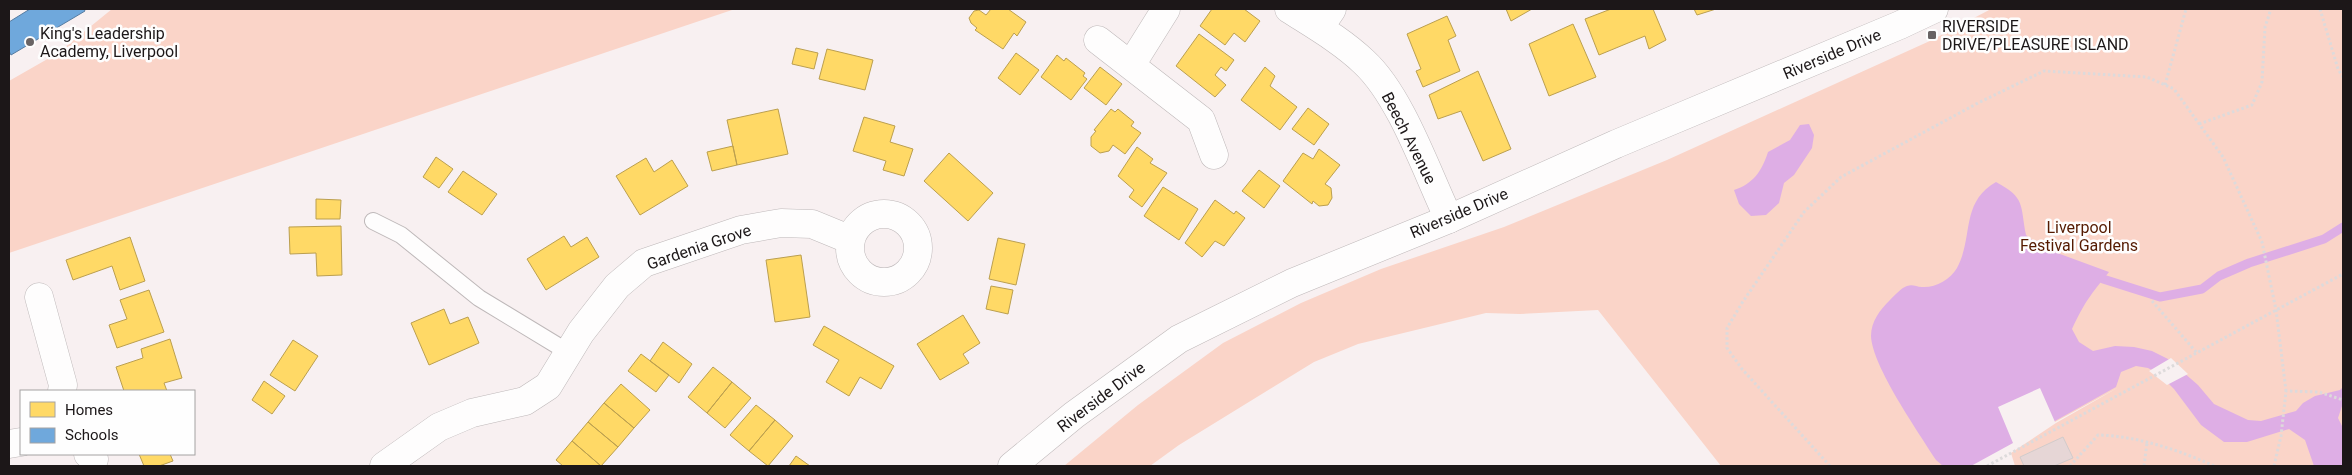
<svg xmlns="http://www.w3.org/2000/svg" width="2352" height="475" font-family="Roboto,sans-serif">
	<rect width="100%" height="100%" fill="#f8f0f1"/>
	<path fill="#fad4c8" d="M 112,9 L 735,9 L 9,253 L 9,81 L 58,53 Z
		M 1991,9 L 2343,9 L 2343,466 L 1721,466 L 1598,310 L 1520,314 L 1486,313 L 1358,344 L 1314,362 L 1179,445 L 1150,466 L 1064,466 L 1138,405 L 1223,343 L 1301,303 L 1381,269 L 1504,227 L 1667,160 L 1932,40 Z"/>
	<path fill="#deaee5" d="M 1809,124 L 1814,135 L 1812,148 L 1794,175 L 1784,183 L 1779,203 L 1766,215 L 1751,216 L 1739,204 L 1734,190 C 1753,184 1762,171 1768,152 L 1790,140 L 1800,125 Z
		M 1996,182 C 2026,198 2020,205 2026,235 L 2041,247 L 2109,272 C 2091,294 2084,303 2072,329 L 2079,342 L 2093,351 L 2115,346 L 2134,347 L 2152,351 L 2168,359 L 2198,385 L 2214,404 L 2248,420 L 2261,421 L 2296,411 L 2303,403 L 2315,396 L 2340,390 L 2343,387 L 2343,403 L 2338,418 L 2343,428 L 2343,466 L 2314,466 L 2305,440 L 2289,429 L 2247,442 L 2224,442 L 2201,425 L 2174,389 L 2159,374 L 2148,368 L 2136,366 L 2121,372 L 2116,387 L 2055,421 L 2008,452 L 2012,466 L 1943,466 L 1936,460 C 1919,433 1872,366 1871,336 C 1871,321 1880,310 1890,300 C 1895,295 1901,288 1907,286 C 1913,284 1916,287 1922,287 C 1935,288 1950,280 1957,268 C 1974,236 1960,203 1996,182 Z"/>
	<path fill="#f8f0f1" d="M 2171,358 L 2188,374 L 2167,385 L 2149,371 Z
		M 2119,387 L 2056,423 L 2011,453 L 2015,466 L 1971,466 L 2013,443 L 1998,407 L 2040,388 L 2055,422 Z"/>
	<path fill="#ffd966" stroke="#bb9f4f" d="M 991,9 L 1008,9 L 1026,22 L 1017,36 L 1014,33 L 1003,49 L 975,30 L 977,28 L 971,23 L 969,18 L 974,11 L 979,10 L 986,15 Z
		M 1212,9 L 1244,9 L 1260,21 L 1245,42 L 1234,33 L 1225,45 L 1200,26 Z
		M 1506,9 L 1532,9 L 1511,21 Z
		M 1611,9 L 1653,9 L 1666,40 L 1649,49 L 1645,36 L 1599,55 L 1585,19 Z
		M 1694,9 L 1716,9 L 1697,15 Z
		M 1447,16 L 1456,36 L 1448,40 L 1460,71 L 1423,87 L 1416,71 L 1421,69 L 1407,34 Z
		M 1573,24 L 1596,77 L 1549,96 L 1529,44 Z
		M 1199,34 L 1234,60 L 1226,71 L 1221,67 L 1215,75 L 1226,85 L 1215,97 L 1176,66 Z
		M 796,48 L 818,53 L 814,69 L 792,64 Z
		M 827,49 L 873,60 L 865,90 L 819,79 Z
		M 1016,53 L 1039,70 L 1020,95 L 998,78 Z
		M 1057,55 L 1064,61 L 1066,58 L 1085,73 L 1083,76 L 1087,79 L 1071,100 L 1041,77 Z
		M 1100,67 L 1122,84 L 1106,105 L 1084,88 Z
		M 1265,67 L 1275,76 L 1270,86 L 1297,107 L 1280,130 L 1241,100 Z
		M 1478,71 L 1511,149 L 1483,161 L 1461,111 L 1438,119 L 1429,95 Z
		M 1308,108 L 1329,124 L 1314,145 L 1292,129 Z
		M 778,109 L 788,154 L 737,165 L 727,120 Z
		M 1111,109 L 1115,112 L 1118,109 L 1134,122 L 1131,126 L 1141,133 L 1125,154 L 1113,145 L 1109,151 L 1100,153 L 1091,146 L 1091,137 L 1096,131 L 1094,130 Z
		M 864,117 L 895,126 L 890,142 L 913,149 L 904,176 L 883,170 L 886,161 L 853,151 Z
		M 733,146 L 737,165 L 712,171 L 707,152 Z
		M 1137,147 L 1153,159 L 1150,163 L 1167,173 L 1142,207 L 1129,197 L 1134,190 L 1118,176 Z
		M 1319,149 L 1340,165 L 1325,184 L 1331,188 L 1332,198 L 1328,205 L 1319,206 L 1313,201 L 1312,204 L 1283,181 L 1303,153 L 1313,159 Z
		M 949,153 L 993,193 L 968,221 L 924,181 Z
		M 436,157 L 453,169 L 439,188 L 423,177 Z
		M 646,158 L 654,172 L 672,160 L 688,186 L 640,215 L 616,176 Z
		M 1259,170 L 1280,186 L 1264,208 L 1242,191 Z
		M 463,171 L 497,194 L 482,215 L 448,192 Z
		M 1163,187 L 1198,209 L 1179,240 L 1144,216 Z
		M 316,199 L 341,200 L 340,219 L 316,219 Z
		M 1215,200 L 1234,214 L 1236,211 L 1245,218 L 1224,246 L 1215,241 L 1202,257 L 1185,243 Z
		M 341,226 L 342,275 L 317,276 L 316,253 L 290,254 L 289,227 Z
		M 564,236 L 571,247 L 587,237 L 599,257 L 546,290 L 527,259 Z
		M 130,237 L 145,281 L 120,290 L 112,266 L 73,280 L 66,260 Z
		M 998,238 L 1025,244 L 1016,285 L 989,279 Z
		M 801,255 L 810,317 L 775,322 L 766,260 Z
		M 991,286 L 1013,290 L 1008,314 L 986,309 Z
		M 149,290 L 164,332 L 117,348 L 109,325 L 127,319 L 120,300 Z
		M 444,309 L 450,324 L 468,317 L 479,343 L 429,365 L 411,323 Z
		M 963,315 L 980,343 L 963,354 L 969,363 L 940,380 L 917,344 Z
		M 824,326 L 894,366 L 881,389 L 860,377 L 849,396 L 826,382 L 839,360 L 813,345 Z
		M 170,339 L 182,378 L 164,383 L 167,391 L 124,391 L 116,367 L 143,358 L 141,349 Z
		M 293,340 L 318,356 L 295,391 L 270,375 Z
		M 663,342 L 692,364 L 679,383 L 650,361 Z
		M 641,354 L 669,375 L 656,392 L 628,371 Z
		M 713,367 L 732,382 L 707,413 L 688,397 Z
		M 264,381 L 285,396 L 272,414 L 252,400 Z
		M 732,382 L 751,398 L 725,428 L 707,413 Z
		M 621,384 L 650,410 L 634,428 L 604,403 Z
		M 604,403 L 634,428 L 618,447 L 588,422 Z
		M 756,405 L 775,420 L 749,451 L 730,435 Z
		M 775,420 L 793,436 L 768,466 L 749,451 Z
		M 588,422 L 618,447 L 601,466 L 572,441 Z
		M 572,441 L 601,466 L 563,466 L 556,460 Z
		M 139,454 L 170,454 L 173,461 L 159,466 L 144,466 Z
		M 796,456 L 810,466 L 789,466 Z"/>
	<path fill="#6fa8dc" stroke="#567ca1" d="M 30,9 L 84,9 L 85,11 L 11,55 L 9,51 L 9,22 Z"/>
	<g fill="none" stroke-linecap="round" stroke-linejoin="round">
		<path stroke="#deaee5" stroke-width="9" d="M 2103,279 L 2160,297 L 2202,289 L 2219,276 L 2249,263 L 2324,239 L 2343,227"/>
	</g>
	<path fill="#e6d6d6" stroke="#d1cbcb" d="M 2063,437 L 2073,458 L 2054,466 L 2024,466 L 2020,457 Z"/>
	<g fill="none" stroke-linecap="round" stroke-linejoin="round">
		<g stroke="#beb8b9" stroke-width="18">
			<path id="lane" d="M 373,221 L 401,235 L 479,298 L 568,352"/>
		</g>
		<g stroke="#beb8b9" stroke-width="29">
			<path id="street" d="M 1289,9 C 1314,25 1342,41 1364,62 C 1401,96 1427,173 1449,219
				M 1319,28 L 1332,9
				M 1098,40 L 1201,120 L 1214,155
				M 1131,65 L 1166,9
				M850 248a34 34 0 1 1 68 0a34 34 0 1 1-68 0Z
				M 39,297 L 63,385 L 62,391
				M 9,444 L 21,442
				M 88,454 L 94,459
				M 384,466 L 439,427 L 472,413 L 525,401 L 548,386 L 581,332 L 617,286 L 644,263 L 741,230 L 781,223 L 812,224 L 851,240"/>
		</g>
		<g stroke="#beb8b9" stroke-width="29">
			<path id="secondary" d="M 1012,466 L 1074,415 L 1179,339 L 1292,283 L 1449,219 L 1616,144 L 1900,25 L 1934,9"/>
		</g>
		<path stroke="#dddadb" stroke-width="3" stroke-dasharray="2.5 2.5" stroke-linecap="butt" d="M 2320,9 L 2338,69 L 2343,77
			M 2165,85 L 2186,9
			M 2199,124 L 2252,105 L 2262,82 L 2265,27 L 2271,9
			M 2152,301 L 2197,353
			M 1830,466 L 1742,369 L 1727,348 L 1727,328 L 1742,303 L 1804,212 L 1841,177 L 1978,103 L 2044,71 L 2147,77 L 2174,89 L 2223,157 L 2262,242 L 2276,310 L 2286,391
			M 1987,466 L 2343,274
			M 2070,466 L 2098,435 C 2137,436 2179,450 2214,466
			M 2144,466 L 2147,443
			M 2274,466 L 2281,436 L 2286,391 L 2319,392 L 2343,400"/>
		<use href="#lane" stroke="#fefdfd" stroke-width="16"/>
		<use href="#street" stroke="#fefdfd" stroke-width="28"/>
		<use href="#secondary" stroke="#fefdfd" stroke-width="28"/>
	</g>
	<g fill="#696364" stroke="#fefefe" stroke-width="2">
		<rect x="1927" y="30" width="10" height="10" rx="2.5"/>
		<circle cx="30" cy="42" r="5"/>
	</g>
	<g text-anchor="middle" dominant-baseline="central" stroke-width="5" stroke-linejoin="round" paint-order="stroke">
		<g font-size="16" fill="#1c1718" stroke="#fefefe" text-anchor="start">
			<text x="1942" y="26">RIVERSIDE<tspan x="1942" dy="18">DRIVE/PLEASURE ISLAND</tspan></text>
			<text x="40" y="33">King's Leadership<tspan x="40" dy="18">Academy, Liverpool</tspan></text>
		</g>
		<g font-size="16" fill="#1c1718" stroke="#fefefe">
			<text transform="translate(1832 54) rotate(-23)">Riverside Drive</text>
			<text transform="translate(1409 138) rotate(63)">Beech Avenue</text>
			<text transform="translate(1459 213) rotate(-23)">Riverside Drive</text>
			<text transform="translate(699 247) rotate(-19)">Gardenia Grove</text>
			<text transform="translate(1101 397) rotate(-37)">Riverside Drive</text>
		</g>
		<g font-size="16" fill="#551a00" stroke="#fefefe">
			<text x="2079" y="227">Liverpool<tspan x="2079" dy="18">Festival Gardens</tspan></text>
		</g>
	</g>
	<rect width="2352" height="475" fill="none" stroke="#1c1718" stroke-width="20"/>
	<rect x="20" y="390" width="175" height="65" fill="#fefefe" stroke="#a4a2a2"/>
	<rect x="30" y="402" width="25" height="15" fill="#ffd966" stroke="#a4a2a2"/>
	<text x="65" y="415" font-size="15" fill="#1c1718">Homes</text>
	<rect x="30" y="428" width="25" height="15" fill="#6fa8dc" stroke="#a4a2a2"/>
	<text x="65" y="440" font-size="15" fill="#1c1718">Schools</text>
</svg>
